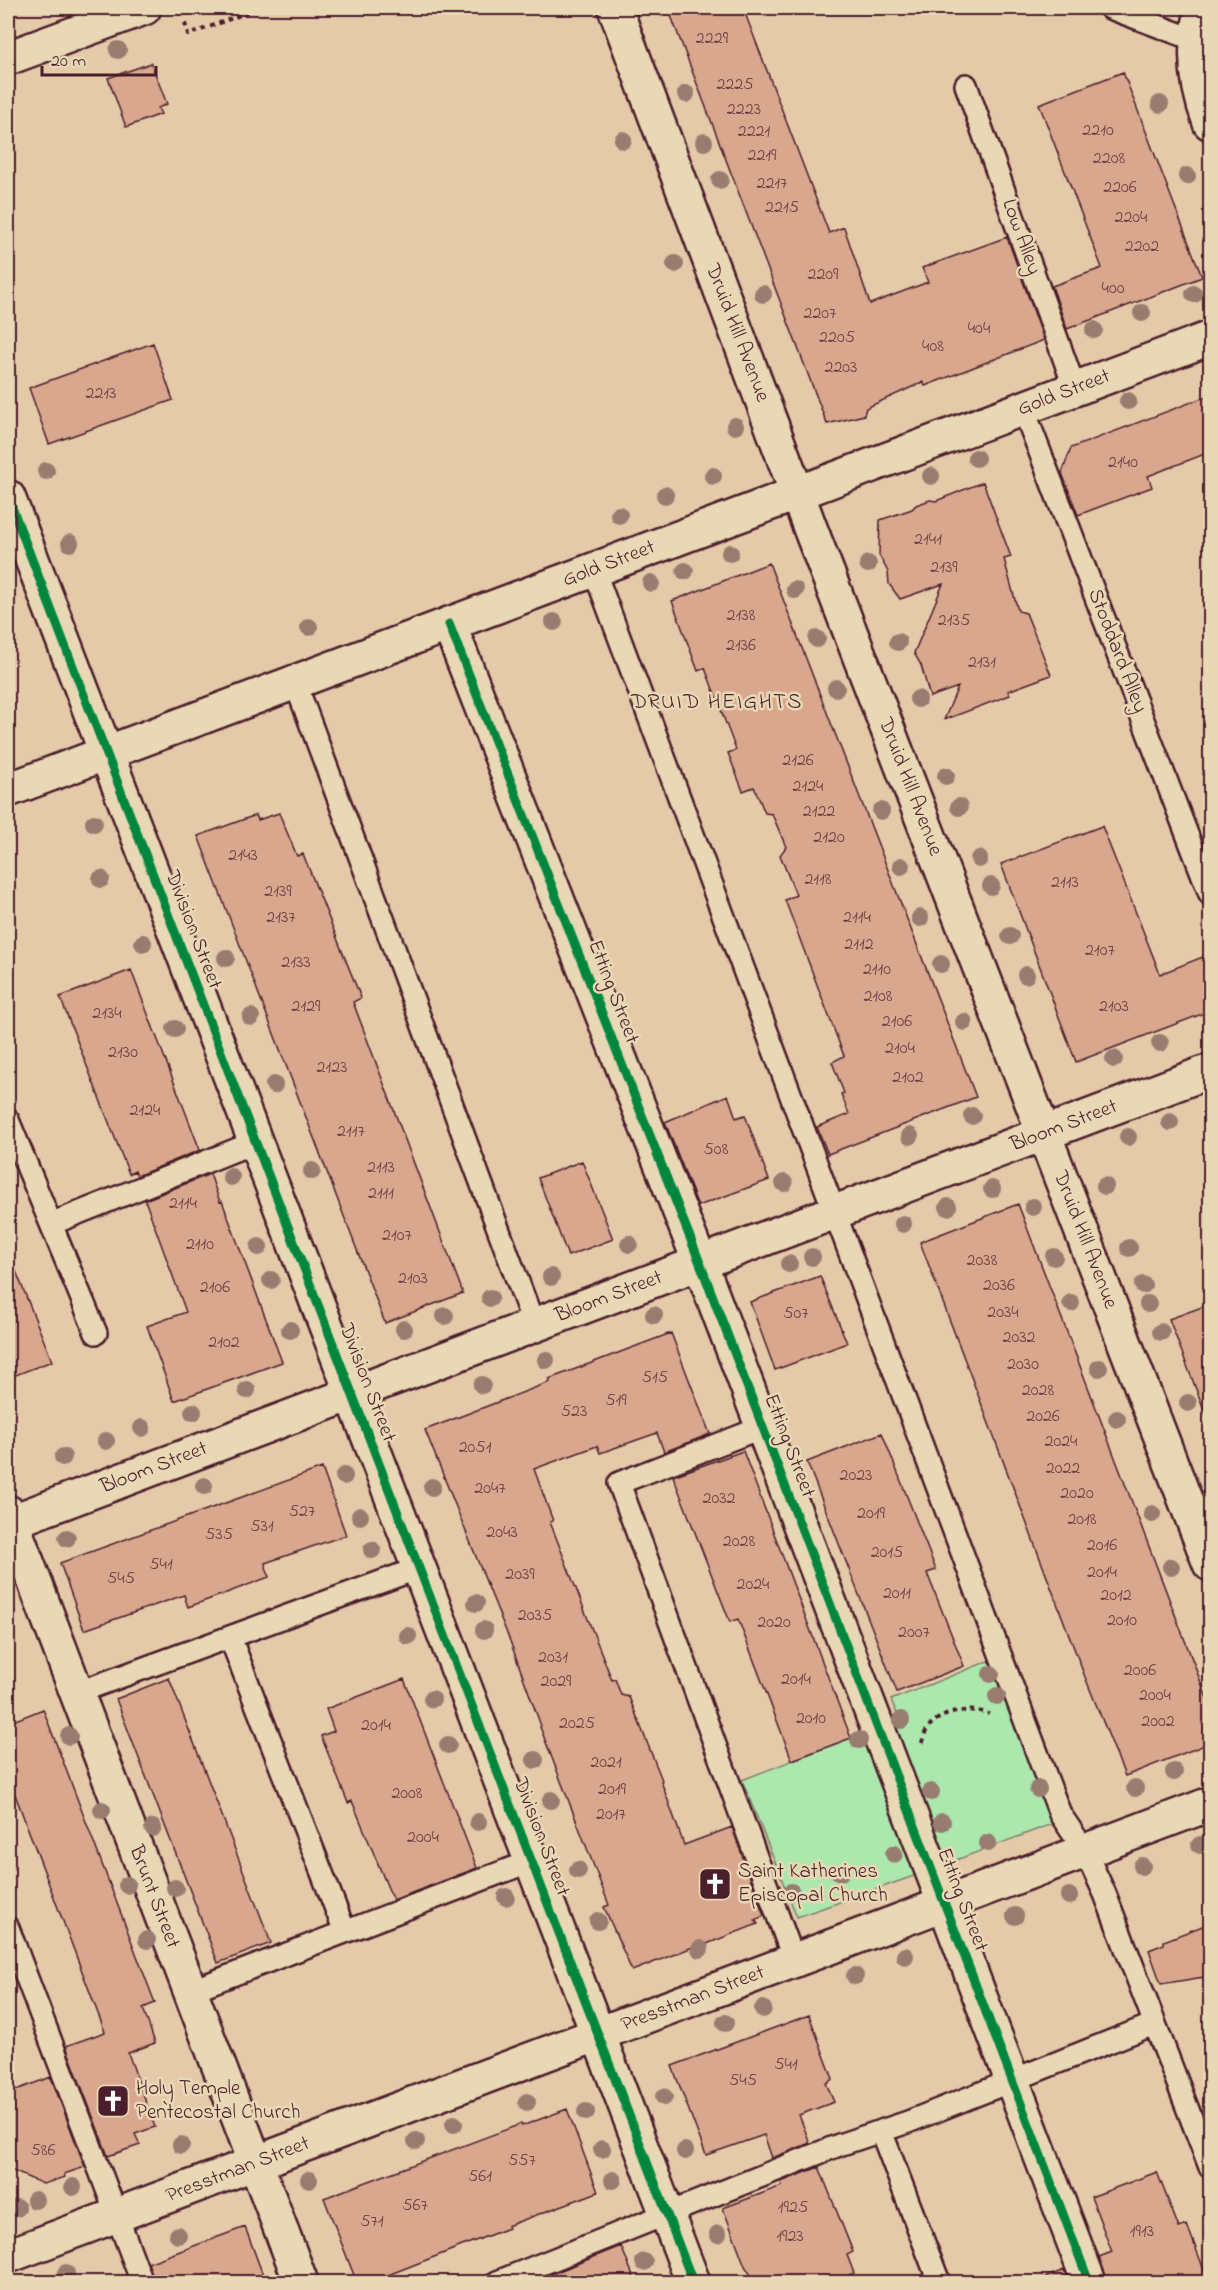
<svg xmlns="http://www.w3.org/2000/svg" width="1218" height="2290" font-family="'Indie Flower',sans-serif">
	<rect width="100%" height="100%" fill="#e5caaa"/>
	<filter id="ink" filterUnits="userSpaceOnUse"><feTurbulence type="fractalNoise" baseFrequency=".0167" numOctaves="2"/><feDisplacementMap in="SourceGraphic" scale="12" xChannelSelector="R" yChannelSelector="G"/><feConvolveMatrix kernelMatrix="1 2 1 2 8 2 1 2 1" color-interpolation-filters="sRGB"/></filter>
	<g filter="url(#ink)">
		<path fill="#ace7ad" stroke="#7b836c" stroke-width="1.5" d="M 996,1658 L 1057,1822 L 911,1877 L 797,1917 L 742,1780 L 866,1732 L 898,1716 L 891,1700 Z"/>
		<path fill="#d9a78e" stroke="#4a1f2b" stroke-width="1.5" d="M 668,8 L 743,8 L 829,233 L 844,227 L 870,304 L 928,282 L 922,268 L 1007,237 L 1044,340 L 925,386 L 923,382 L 866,408 L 864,415 L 827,424 Z
			M 151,63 L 167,104 L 158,108 L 161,114 L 126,127 L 108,78 Z
			M 1123,72 L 1202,277 L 1067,329 L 1052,286 L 1102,268 L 1039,104 Z
			M 153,343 L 173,400 L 49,444 L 29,388 Z
			M 1210,395 L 1210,452 L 1148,476 L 1152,487 L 1078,515 L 1062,473 L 1071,448 Z
			M 983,482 L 1011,557 L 1004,559 L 1018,611 L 1026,613 L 1051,675 L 1008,691 L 1010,695 L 944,720 L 958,687 L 930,697 L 921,665 L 914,653 L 943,584 L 900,599 L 889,584 L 888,572 L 879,555 L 880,520 L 912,509 L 916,505 L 930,500 L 936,501 Z
			M 769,563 L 976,1097 L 828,1154 L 817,1127 L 849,1114 L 841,1094 L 844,1093 L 832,1062 L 844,1056 L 785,900 L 796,895 L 780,855 L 786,847 L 772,814 L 765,813 L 754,787 L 743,791 L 728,753 L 736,750 L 705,668 L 698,671 L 672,601 Z
			M 279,813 L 297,856 L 303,854 L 361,998 L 353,1002 L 463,1293 L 385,1323 L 198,836 L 256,815 L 258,820 Z
			M 1102,826 L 1160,974 L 1210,954 L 1210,1011 L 1076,1062 L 1001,864 Z
			M 131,970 L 200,1150 L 137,1176 L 135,1171 L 129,1174 L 60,997 Z
			M 728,1095 L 736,1118 L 745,1115 L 769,1180 L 698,1206 L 665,1122 Z
			M 582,1161 L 613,1239 L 568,1256 L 538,1178 Z
			M 210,1174 L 220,1202 L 222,1201 L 282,1362 L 174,1401 L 147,1326 L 186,1312 L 145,1200 Z
			M 1018,1204 L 1210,1706 L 1210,1743 L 1125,1776 L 1085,1677 L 920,1242 Z
			M 8,1251 L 52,1361 L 8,1378 Z
			M 820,1276 L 847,1343 L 775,1370 L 750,1302 Z
			M 1210,1304 L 1210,1420 L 1208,1420 L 1169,1319 Z
			M 671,1333 L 710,1434 L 664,1452 L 657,1433 L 600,1453 L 597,1446 L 534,1469 L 553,1521 L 550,1522 L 593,1632 L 612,1680 L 615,1679 L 621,1695 L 629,1697 L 662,1780 L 661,1781 L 684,1845 L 732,1827 L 764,1916 L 755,1920 L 758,1924 L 704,1945 L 703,1943 L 632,1971 L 604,1907 L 609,1905 L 540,1727 L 541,1726 L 510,1641 L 425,1430 L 550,1382 L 549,1379 Z
			M 882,1433 L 936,1570 L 927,1573 L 964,1666 L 897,1692 L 807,1462 Z
			M 743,1451 L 851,1738 L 792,1760 L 738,1619 L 730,1622 L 673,1476 Z
			M 322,1468 L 346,1535 L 265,1563 L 269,1577 L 221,1595 L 188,1607 L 184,1595 L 84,1630 L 60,1563 Z
			M 169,1678 L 271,1943 L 218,1963 L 116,1699 Z
			M 404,1679 L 477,1868 L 393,1900 L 352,1801 L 348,1803 L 321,1736 L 334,1731 L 326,1709 Z
			M 43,1709 L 155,2003 L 143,2008 L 155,2043 L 128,2053 L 155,2127 L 135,2134 L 140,2145 L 108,2156 L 66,2046 L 105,2032 L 8,1776 L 8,1723 Z
			M 1210,1923 L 1210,1976 L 1161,1984 L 1149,1950 L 1164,1944 L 1164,1941 Z
			M 809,2015 L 833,2079 L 826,2083 L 834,2102 L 799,2115 L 810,2143 L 772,2158 L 764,2135 L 706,2155 L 672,2066 Z
			M 51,2077 L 85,2167 L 64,2174 L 65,2177 L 43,2184 L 8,2169 L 8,2093 Z
			M 567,2109 L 598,2192 L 507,2226 L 508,2228 L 388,2275 L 390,2283 L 357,2283 L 324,2198 L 521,2124 L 522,2126 Z
			M 819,2167 L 853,2252 L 847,2255 L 854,2273 L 830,2283 L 756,2283 L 745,2266 L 723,2208 L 782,2186 L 781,2182 Z
			M 1157,2172 L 1179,2228 L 1187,2225 L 1209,2283 L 1107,2283 L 1099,2257 L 1112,2252 L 1091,2197 Z
			M 245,2227 L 266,2283 L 154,2283 L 148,2263 Z
			M 621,2246 L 636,2283 L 532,2283 L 532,2282 Z
			M 1064,2270 L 1069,2283 L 1039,2283 L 1039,2280 Z"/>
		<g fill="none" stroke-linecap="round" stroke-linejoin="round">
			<g stroke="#4a1f2b" stroke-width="26">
				<path id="lane" d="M 1110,8 L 1198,41
					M 966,85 L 1075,389
					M 1023,408 L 1210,894
					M 594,570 L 1060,1814 L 1085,1851 L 1105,1894 L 1210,2167
					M 295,682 L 534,1325
					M 8,1120 L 96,1333
					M 51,1224 L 255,1142
					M 763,1427 L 619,1483 L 794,1960
					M 230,1637 L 345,1932
					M 76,1693 L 419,1568
					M 8,1928 L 142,2282
					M 190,1991 L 531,1861
					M 881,2131 L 939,2282
					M 497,2282 L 839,2145 L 908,2122 L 1154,2024"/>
			</g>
			<g stroke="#4a1f2b" stroke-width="38">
				<path id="street" d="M 8,58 L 144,8
					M 8,497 L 693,2282
					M 449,624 L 700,1263 L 1089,2282
					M 8,1512 L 301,2282
					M 8,1523 L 1210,1071"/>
			</g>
			<g stroke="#4a1f2b" stroke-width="38">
				<path id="secondary" d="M 615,8 L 812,533 L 1210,1564
					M 1203,8 C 1192,46 1196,86 1210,123
					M 8,790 L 1210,338
					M 8,2256 L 1210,1804"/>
			</g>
			<path stroke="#4a1f2b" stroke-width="4" stroke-dasharray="4.5 4.5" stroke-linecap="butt" d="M 185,23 L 188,35 L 259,8
				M 922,1743 C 923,1738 925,1733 927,1729 C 938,1712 971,1706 989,1714"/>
			<use href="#lane" stroke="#e9d8b5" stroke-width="21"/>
			<use href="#street" stroke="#e9d8b5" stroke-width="33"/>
			<use href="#secondary" stroke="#e9d8b5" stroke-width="33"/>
			<g stroke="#e9d8b5" stroke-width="13">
				<path id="cycleway" d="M 8,497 L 693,2282
					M 449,624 L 700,1263 L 1089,2282"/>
			</g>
			<use href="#cycleway" stroke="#00873e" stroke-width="9"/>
		</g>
		<g fill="#987c6f">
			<circle cx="118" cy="50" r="9"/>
			<circle cx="686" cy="94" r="9"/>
			<circle cx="1160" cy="104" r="9"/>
			<circle cx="623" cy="140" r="9"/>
			<circle cx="704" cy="142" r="9"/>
			<circle cx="1187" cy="176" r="9"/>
			<circle cx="720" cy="180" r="9"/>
			<circle cx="675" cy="264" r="9"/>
			<circle cx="763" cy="294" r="9"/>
			<circle cx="1194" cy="294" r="9"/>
			<circle cx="1142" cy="313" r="9"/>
			<circle cx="1094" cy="330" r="9"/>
			<circle cx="1128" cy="401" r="9"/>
			<circle cx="735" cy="426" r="9"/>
			<circle cx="976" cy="458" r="9"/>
			<circle cx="46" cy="471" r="9"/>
			<circle cx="713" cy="476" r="9"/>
			<circle cx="931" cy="476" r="9"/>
			<circle cx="665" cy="495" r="9"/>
			<circle cx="619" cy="515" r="9"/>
			<circle cx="70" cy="543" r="9"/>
			<circle cx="730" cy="553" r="9"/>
			<circle cx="868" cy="564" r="9"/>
			<circle cx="685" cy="571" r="9"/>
			<circle cx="651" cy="583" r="9"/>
			<circle cx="795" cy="590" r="9"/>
			<circle cx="554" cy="622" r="9"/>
			<circle cx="309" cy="627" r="9"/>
			<circle cx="817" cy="639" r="9"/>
			<circle cx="898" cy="642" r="9"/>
			<circle cx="836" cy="688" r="9"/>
			<circle cx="918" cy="699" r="9"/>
			<circle cx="946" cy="776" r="9"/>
			<circle cx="959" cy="807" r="9"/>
			<circle cx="881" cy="811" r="9"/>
			<circle cx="94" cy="823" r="9"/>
			<circle cx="979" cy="859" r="9"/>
			<circle cx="901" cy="866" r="9"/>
			<circle cx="101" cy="879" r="9"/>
			<circle cx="991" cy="886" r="9"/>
			<circle cx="920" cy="918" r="9"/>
			<circle cx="1010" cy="936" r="9"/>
			<circle cx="143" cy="943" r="9"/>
			<circle cx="226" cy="958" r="9"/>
			<circle cx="941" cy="964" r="9"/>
			<circle cx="1026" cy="975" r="9"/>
			<circle cx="251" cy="1017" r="9"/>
			<circle cx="964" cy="1022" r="9"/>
			<circle cx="175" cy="1029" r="9"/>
			<circle cx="1160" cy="1043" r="9"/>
			<circle cx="1114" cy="1059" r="9"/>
			<circle cx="274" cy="1085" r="9"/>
			<circle cx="972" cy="1116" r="9"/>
			<circle cx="1170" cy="1122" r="9"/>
			<circle cx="910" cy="1136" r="9"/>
			<circle cx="1128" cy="1137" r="9"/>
			<circle cx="312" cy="1171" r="9"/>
			<circle cx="231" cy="1177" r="9"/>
			<circle cx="784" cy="1183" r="9"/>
			<circle cx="1105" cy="1186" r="9"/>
			<circle cx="992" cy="1189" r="9"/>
			<circle cx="948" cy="1207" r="9"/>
			<circle cx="1033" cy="1207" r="9"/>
			<circle cx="903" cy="1224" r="9"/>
			<circle cx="629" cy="1244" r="9"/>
			<circle cx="259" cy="1247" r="9"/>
			<circle cx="1129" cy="1248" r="9"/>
			<circle cx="812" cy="1257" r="9"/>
			<circle cx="1054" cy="1257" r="9"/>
			<circle cx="789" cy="1264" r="9"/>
			<circle cx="551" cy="1277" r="9"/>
			<circle cx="271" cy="1280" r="9"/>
			<circle cx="1143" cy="1285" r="9"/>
			<circle cx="490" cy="1298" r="9"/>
			<circle cx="1071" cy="1303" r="9"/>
			<circle cx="1148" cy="1304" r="9"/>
			<circle cx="654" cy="1315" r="9"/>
			<circle cx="445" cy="1316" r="9"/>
			<circle cx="404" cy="1329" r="9"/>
			<circle cx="290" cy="1330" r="9"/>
			<circle cx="1161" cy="1332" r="9"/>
			<circle cx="546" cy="1360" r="9"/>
			<circle cx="1099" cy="1368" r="9"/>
			<circle cx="482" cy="1385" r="9"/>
			<circle cx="247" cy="1390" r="9"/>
			<circle cx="1188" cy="1403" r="9"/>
			<circle cx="193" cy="1412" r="9"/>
			<circle cx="1117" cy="1419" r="9"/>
			<circle cx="142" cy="1428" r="9"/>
			<circle cx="106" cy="1441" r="9"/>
			<circle cx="63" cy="1457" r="9"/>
			<circle cx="344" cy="1476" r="9"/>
			<circle cx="204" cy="1486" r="9"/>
			<circle cx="432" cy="1487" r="9"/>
			<circle cx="1152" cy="1514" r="9"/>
			<circle cx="360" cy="1516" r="9"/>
			<circle cx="67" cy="1538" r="9"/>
			<circle cx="372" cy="1550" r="9"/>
			<circle cx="1171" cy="1567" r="9"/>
			<circle cx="476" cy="1603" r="9"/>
			<circle cx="484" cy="1630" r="9"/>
			<circle cx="408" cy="1636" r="9"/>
			<circle cx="991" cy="1674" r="9"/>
			<circle cx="997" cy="1696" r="9"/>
			<circle cx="432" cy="1699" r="9"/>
			<circle cx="901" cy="1720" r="9"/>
			<circle cx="69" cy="1736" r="9"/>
			<circle cx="859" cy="1740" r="9"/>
			<circle cx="448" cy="1745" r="9"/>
			<circle cx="535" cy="1760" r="9"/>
			<circle cx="1174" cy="1772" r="9"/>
			<circle cx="1135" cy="1788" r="9"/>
			<circle cx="1038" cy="1789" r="9"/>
			<circle cx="931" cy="1792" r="9"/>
			<circle cx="551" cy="1800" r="9"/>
			<circle cx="102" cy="1810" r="9"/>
			<circle cx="478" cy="1822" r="9"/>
			<circle cx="942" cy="1822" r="9"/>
			<circle cx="153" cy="1828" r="9"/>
			<circle cx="988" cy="1843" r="9"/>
			<circle cx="1200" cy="1845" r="9"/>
			<circle cx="894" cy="1854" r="9"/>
			<circle cx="1142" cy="1866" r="9"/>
			<circle cx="578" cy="1870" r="9"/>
			<circle cx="840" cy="1873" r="9"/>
			<circle cx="127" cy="1885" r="9"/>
			<circle cx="175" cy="1888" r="9"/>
			<circle cx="791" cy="1892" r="9"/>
			<circle cx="1069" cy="1896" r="9"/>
			<circle cx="506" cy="1897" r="9"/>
			<circle cx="1015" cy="1916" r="9"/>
			<circle cx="598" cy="1921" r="9"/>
			<circle cx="147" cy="1940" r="9"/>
			<circle cx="700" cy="1949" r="9"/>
			<circle cx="905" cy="1956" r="9"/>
			<circle cx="855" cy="1976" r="9"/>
			<circle cx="763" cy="2009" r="9"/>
			<circle cx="725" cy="2023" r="9"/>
			<circle cx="664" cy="2097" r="9"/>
			<circle cx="527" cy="2102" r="9"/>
			<circle cx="586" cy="2112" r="9"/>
			<circle cx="454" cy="2124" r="9"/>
			<circle cx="416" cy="2141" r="9"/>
			<circle cx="181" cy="2145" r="9"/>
			<circle cx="602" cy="2149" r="9"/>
			<circle cx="685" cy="2151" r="9"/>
			<circle cx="309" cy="2180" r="9"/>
			<circle cx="613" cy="2180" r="9"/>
			<circle cx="73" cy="2187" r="9"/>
			<circle cx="35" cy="2200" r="9"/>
			<circle cx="17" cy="2208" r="9"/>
			<circle cx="718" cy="2234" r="9"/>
			<circle cx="178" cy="2235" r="9"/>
			<circle cx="644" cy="2262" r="9"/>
			<circle cx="66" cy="2273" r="9"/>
		</g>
	</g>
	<defs>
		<g id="church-square" transform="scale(1.725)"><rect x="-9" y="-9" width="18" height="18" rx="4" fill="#4a1f2b" stroke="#e9d8b5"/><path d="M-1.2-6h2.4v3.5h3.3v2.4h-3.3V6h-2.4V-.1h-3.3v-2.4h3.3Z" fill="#fff"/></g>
	</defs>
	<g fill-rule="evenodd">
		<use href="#church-square" x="715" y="1884"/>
		<use href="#church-square" x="113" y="2101"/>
	</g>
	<g text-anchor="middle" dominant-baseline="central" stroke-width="5" stroke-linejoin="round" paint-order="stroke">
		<g font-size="18" fill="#6e4144">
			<text x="712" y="39">2229</text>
			<text x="735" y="85">2225</text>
			<text x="744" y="110">2223</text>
			<text x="1098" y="131">2210</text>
			<text x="754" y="132">2221</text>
			<text x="762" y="156">2219</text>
			<text x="1109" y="159">2208</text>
			<text x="772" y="184">2217</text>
			<text x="1120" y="188">2206</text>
			<text x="782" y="208">2215</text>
			<text x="1131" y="218">2204</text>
			<text x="1142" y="247">2202</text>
			<text x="823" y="275">2209</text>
			<text x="1113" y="289">400</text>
			<text x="820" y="314">2207</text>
			<text x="979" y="329">404</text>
			<text x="837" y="338">2205</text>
			<text x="933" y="347">408</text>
			<text x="841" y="368">2203</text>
			<text x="101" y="394">2213</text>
			<text x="1123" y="463">2140</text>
			<text x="928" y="540">2141</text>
			<text x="944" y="568">2139</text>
			<text x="741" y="616">2138</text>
			<text x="954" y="621">2135</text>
			<text x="741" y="646">2136</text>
			<text x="982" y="663">2131</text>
			<text x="798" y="761">2126</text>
			<text x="808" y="787">2124</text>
			<text x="819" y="812">2122</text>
			<text x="829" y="838">2120</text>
			<text x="243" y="856">2143</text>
			<text x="818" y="880">2118</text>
			<text x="1065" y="883">2113</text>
			<text x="278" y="892">2139</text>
			<text x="281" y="918">2137</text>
			<text x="857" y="918">2114</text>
			<text x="859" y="945">2112</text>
			<text x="1100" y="951">2107</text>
			<text x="296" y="963">2133</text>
			<text x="877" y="970">2110</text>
			<text x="878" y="997">2108</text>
			<text x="306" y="1007">2129</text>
			<text x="1114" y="1007">2103</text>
			<text x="107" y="1014">2134</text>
			<text x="897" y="1022">2106</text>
			<text x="900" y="1049">2104</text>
			<text x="123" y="1053">2130</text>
			<text x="332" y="1068">2123</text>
			<text x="908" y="1078">2102</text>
			<text x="145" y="1111">2124</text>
			<text x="351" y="1132">2117</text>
			<text x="716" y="1150">508</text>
			<text x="381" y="1168">2113</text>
			<text x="381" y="1194">2111</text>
			<text x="183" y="1204">2114</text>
			<text x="397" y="1236">2107</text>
			<text x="200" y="1245">2110</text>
			<text x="982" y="1261">2038</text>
			<text x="413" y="1279">2103</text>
			<text x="999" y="1286">2036</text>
			<text x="215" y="1288">2106</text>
			<text x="1003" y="1313">2034</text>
			<text x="796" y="1314">507</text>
			<text x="1019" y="1338">2032</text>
			<text x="224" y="1343">2102</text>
			<text x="1023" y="1365">2030</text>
			<text x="655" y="1378">515</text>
			<text x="1038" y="1391">2028</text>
			<text x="616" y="1401">519</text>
			<text x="574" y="1412">523</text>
			<text x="1043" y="1417">2026</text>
			<text x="1061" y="1442">2024</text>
			<text x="475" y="1448">2051</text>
			<text x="1063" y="1469">2022</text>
			<text x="856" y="1476">2023</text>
			<text x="490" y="1489">2047</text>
			<text x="1077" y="1494">2020</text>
			<text x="719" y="1499">2032</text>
			<text x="302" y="1512">527</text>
			<text x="871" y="1514">2019</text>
			<text x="1082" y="1520">2018</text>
			<text x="262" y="1527">531</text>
			<text x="502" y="1533">2043</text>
			<text x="219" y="1535">535</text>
			<text x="739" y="1542">2028</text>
			<text x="1102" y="1546">2016</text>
			<text x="887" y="1553">2015</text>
			<text x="161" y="1565">541</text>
			<text x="1102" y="1573">2014</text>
			<text x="520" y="1575">2039</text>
			<text x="121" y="1579">545</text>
			<text x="753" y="1585">2024</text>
			<text x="897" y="1594">2011</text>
			<text x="1116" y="1596">2012</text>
			<text x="535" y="1616">2035</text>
			<text x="1122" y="1621">2010</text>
			<text x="774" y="1623">2020</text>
			<text x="914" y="1633">2007</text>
			<text x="553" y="1658">2031</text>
			<text x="1140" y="1671">2006</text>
			<text x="796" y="1680">2014</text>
			<text x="556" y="1682">2029</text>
			<text x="1155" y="1696">2004</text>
			<text x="811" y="1719">2010</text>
			<text x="1158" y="1722">2002</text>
			<text x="577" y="1724">2025</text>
			<text x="376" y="1726">2014</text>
			<text x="606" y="1763">2021</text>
			<text x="612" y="1790">2019</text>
			<text x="407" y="1794">2008</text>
			<text x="611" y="1815">2017</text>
			<text x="423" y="1838">2004</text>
			<text x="786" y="2065">541</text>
			<text x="743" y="2081">545</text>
			<text x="43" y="2151">586</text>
			<text x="522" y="2161">557</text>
			<text x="480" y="2177">561</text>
			<text x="415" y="2206">567</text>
			<text x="793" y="2208">1925</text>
			<text x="372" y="2222">571</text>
			<text x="1142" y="2232">1913</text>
			<text x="790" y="2237">1923</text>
		</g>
		<g font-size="21" fill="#4a1f2b" stroke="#e9d8b5">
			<text transform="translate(1021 237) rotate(70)">Low Alley</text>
			<text transform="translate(737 333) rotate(69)">Druid Hill Avenue</text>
			<text transform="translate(1064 393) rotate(-21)">Gold Street</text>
			<text transform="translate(609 564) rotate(-21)">Gold Street</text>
			<text transform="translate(1117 651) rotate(69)">Stoddard Alley</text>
			<text transform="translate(910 787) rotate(69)">Druid Hill Avenue</text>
			<text transform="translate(193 930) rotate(69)">Division Street</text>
			<text transform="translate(613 992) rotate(69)">Etting Street</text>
			<text transform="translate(1064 1126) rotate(-21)">Bloom Street</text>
			<text transform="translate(1085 1240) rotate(69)">Druid Hill Avenue</text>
			<text transform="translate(609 1297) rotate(-21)">Bloom Street</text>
			<text transform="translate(367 1383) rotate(69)">Division Street</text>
			<text transform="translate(789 1446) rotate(69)">Etting Street</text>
			<text transform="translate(154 1468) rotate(-21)">Bloom Street</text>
			<text transform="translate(541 1837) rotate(69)">Division Street</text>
			<text transform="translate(154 1897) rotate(69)">Brunt Street</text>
			<text transform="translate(962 1900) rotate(69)">Etting Street</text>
			<text transform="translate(693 1999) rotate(-21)">Presstman Street</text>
			<text transform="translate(238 2170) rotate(-21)">Presstman Street</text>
		</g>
		<g font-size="21" fill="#4a1f2b" stroke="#e9d8b5" text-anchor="start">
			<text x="738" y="1872">Saint Katherines<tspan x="738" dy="24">Episcopal Church</tspan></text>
			<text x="136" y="2089">Holy Temple<tspan x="136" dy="24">Pentecostal Church</tspan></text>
		</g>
		<g font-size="22" letter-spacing="1.5" fill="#4a1f2b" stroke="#e9d8b5">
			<text x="717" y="703">DRUID HEIGHTS</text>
		</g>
	</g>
	<rect width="1218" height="2290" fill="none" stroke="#e9d8b5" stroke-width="30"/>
	<rect x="15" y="15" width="1188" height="2260" fill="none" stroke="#4a1f2b" stroke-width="2" filter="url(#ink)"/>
	<path d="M42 66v9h114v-9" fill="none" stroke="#4a1f2b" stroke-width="3"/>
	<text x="51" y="66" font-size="18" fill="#4a1f2b" stroke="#e9d8b5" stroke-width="4.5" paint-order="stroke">20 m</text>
</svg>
